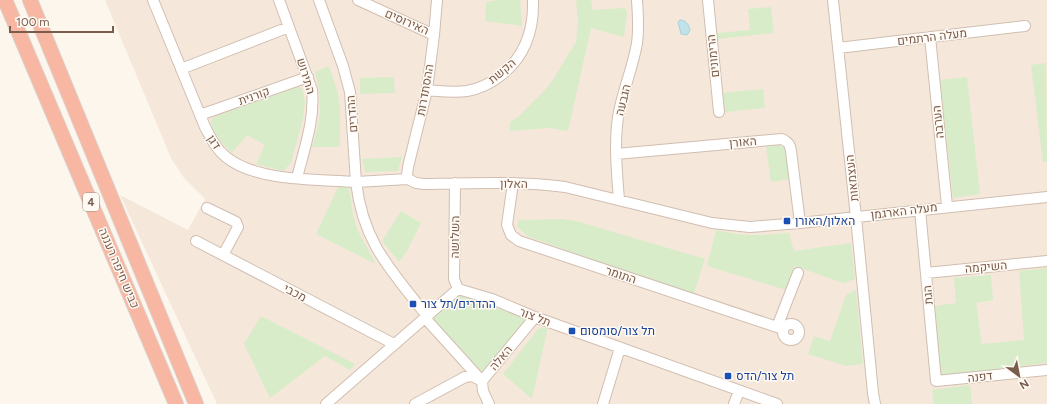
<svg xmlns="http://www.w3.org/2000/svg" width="1047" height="404" font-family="Figtree,Heebo,sans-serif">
	<rect width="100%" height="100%" fill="#fdf6ec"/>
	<path fill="#f5e8da" d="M 105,0 L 1047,0 L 1047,404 L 217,404 L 120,195 L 188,230 L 205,199 L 184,178 L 171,158 Z"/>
	<path fill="#d8ecc9" d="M 498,0 L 520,0 L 522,26 L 485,21 L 486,2 Z
		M 576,0 L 591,0 L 593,10 L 625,8 L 627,12 L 624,37 L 591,28 L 568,131 L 549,128 L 510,131 L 510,122 L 518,117 L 544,91 L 552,81 L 576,42 L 578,22 Z
		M 771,7 L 774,33 L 717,39 L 717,33 L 750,30 L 748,9 Z
		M 1046,63 L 1047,162 L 1043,162 L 1031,65 Z
		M 329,66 L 338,93 L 340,109 L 340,147 L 312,147 C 321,118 323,101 315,72 Z
		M 394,77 L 395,93 L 360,94 L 360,78 Z
		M 967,77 L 980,194 L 953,198 L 940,80 Z
		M 297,87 L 301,88 L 303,91 L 305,103 L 303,119 L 291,163 L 283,171 L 256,164 L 265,145 L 247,135 L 232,153 C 224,145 210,131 211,120 L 214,117 Z
		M 763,89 L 765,108 L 725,112 L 723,93 Z
		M 780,145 L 784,148 L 786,151 L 790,179 L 771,182 L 766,147 Z
		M 402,157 L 398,171 L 365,172 L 362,159 Z
		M 340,183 L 349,185 L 353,215 L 358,231 L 376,264 L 316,234 Z
		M 401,211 L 421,223 L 406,253 L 399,262 L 382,241 Z
		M 562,219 L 576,221 L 705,259 L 693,296 L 527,236 L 517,226 L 519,220 Z
		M 716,230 C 741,237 763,235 789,233 L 794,251 L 851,243 L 855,279 L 843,283 L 795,266 L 786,290 L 707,266 Z
		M 1047,268 L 1047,363 L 941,376 L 935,306 L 956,303 L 954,278 L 991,275 L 993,300 L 976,303 L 982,344 L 1024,340 L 1019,271 Z
		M 856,290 L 863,364 L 846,366 L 808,354 L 814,336 L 830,341 L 846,295 Z
		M 460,295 L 529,319 L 481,375 L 430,321 Z
		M 261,316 L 355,364 L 350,370 L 325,356 L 270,398 L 244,344 Z
		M 548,327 L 532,399 L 503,374 L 538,329 Z
		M 970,385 L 972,404 L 934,404 L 932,390 Z"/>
	<path fill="#bfe3e8" stroke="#a5d3da" d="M 680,20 C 686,20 689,25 690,30 L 687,35 L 681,34 L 678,22 Z"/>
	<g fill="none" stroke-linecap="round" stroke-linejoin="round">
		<g stroke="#d1beb0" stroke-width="12">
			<path id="minor" d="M 153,0 L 205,127 C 211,138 216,149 226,157 C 257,182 317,179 356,182 C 363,243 391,270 427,316
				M 279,0 L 312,90 C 315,120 304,149 297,178
				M 319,0 L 343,66 L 350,92 L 356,182 L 408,179
				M 358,0 L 434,35
				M 708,0 L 719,112
				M 833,0 L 856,217 L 873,393 L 875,404
				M 930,37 L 947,206
				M 838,48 L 1025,26
				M 181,69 L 289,27
				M 427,90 C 440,91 453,93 467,91 C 479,89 491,83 500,76 C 525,57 534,31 533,0
				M 200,115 L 308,77
				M 616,154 L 782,139 C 788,142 790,144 791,151 L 800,223
				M 408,179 L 416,183 L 424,184 C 471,183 518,181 565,187 L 712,223 L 750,227 L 800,223 L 1047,197
				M 408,179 L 407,175 L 408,167 L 427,90 L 434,35 L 437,0
				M 455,183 L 454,279 L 458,289
				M 513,183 L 507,225 L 511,235 L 519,241 L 783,329
				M 619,200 C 617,173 614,145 618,117 C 622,92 633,68 637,43 C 639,29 638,14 637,0
				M 207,208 L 236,222 L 238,227 L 223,255
				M 920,210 L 936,381 L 1047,370
				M 196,241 L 394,344
				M 926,273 L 1047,261
				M 458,289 L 492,299 L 535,317 L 777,404
				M 425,318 L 482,381
				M783 332a8 8 0 1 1 16 0a8 8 0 1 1-16 0Z
				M 777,327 L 798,273
				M 326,404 L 458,289
				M 415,404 L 465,377 L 472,376 L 480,380
				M 489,404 L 483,391 L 482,381 L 535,317
				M 603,404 L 620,348
				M 734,404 L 739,391"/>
		</g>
		<g stroke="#dad1cd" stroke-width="16">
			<path id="highway" d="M 5,0 L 176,404
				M 30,0 L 196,404"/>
		</g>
		<use href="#minor" stroke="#fff" stroke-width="10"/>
		<use href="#highway" stroke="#f7b7a3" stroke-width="14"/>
	</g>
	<g fill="#1a4fb4" stroke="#fffaf3" stroke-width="1.5">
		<rect x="783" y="217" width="8" height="8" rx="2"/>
		<rect x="409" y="300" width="8" height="8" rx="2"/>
		<rect x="568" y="327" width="8" height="8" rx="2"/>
		<rect x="724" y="372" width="8" height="8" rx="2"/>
	</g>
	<g text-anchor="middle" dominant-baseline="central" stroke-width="3" stroke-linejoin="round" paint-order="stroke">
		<rect fill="#fffaf3" stroke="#a28b7f" stroke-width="1" x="83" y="193" width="16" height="18" rx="3"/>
		<g font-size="11" font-weight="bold" fill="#7a5c4d">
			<text x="91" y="202">4</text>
		</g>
		<g font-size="12" fill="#7a5c4d" stroke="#fffaf3">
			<text transform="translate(407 22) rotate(24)">האירוסים</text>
			<text transform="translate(932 37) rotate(-7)">מעלה הרתמים</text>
			<text transform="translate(713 56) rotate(-96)">הרימונים</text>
			<text transform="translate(502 71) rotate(-40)">הקשת</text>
			<text transform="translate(306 76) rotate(73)">התירוש</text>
			<text transform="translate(425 90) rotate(-80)">ההסתדרות</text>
			<text transform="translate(254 96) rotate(-20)">קורנית</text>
			<text transform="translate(623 100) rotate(-76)">הגבעה</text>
			<text transform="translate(352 114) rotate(-95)">ההדרים</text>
			<text transform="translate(938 122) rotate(-96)">הערבה</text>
			<text transform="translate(214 142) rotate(57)">דגן</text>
			<text transform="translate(743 142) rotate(-5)">האורן</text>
			<text transform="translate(852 178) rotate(-96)">העצמאות</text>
			<text transform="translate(514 184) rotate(1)">האלון</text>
			<text transform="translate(904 211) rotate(-7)">מעלה הארגמן</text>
			<text transform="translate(455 237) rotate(-89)">השלושה</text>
			<text transform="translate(986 267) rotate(-5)">השיקמה</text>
			<text transform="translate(119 268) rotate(67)">כביש חיפה רעננה</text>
			<text transform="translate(621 275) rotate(18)">התומר</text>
			<text transform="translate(295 293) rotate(28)">מכבי</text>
			<text transform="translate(928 295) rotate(-95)">הגת</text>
			<text transform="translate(535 317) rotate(21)">תל צור</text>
			<text transform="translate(501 358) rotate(-50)">האלה</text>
			<text transform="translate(980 377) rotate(-6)">דפנה</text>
		</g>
		<g font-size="12" fill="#164399" stroke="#fffaf3" text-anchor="start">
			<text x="795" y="221">האלון/האורן</text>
			<text x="421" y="304">ההדרים/תל צור</text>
			<text x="580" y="331">תל צור/סומסום</text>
			<text x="736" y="376">תל צור/הדס</text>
		</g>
	</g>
	<g transform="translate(1019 376) rotate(148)" stroke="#fffaf3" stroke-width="3" paint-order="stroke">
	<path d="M0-3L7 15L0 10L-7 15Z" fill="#7a5c4d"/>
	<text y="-6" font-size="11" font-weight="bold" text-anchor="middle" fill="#7a5c4d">N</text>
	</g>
	<path d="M10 26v6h103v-6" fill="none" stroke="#7a5c4d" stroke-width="2"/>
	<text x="16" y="26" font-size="12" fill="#7a5c4d" stroke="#fffaf3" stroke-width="3" paint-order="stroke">100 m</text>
</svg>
